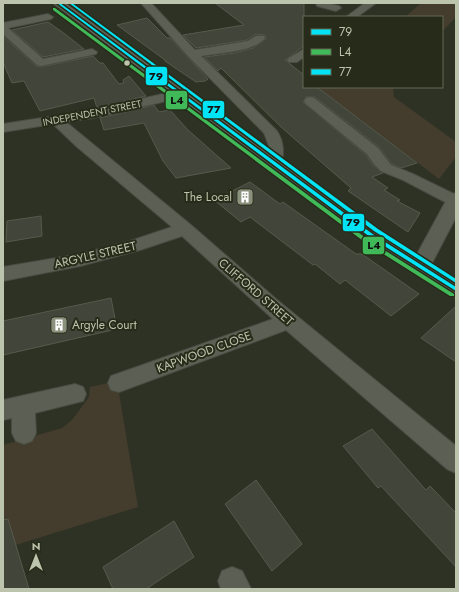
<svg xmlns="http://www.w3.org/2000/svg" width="459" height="592" font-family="Jost,sans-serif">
	<rect width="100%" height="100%" fill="#2e3225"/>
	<path fill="#443c2c" d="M 421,3 L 456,3 L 456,17 L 442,32 L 442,17 L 405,17 Z
		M 324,87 L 393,87 L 394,97 L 456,142 L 456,157 L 439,179 L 320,89 Z
		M 117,381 L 138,507 L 3,549 L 3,445 L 62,428 L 72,420 L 89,397 L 90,387 Z"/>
	<path fill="#42463a" stroke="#565a4c" d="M 215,3 L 304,3 L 304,46 L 285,60 L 304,75 L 304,87 L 317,87 L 417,163 L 401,168 L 392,164 L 379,147 L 315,97 L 306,97 L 303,102 L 366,155 L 373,165 L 383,173 L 372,177 L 388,188 L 384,190 L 400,200 L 397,201 L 420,213 L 408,232 L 348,191 L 351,188 L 281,127 L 221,68 L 218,71 L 204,57 L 235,53 L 253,48 L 266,39 L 265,35 L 256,34 L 247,40 L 196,48 L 183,35 L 244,25 Z
		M 147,18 L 167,38 L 170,38 L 208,79 L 205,81 L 196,82 L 165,61 L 165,60 L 117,25 Z
		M 48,22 L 65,34 L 84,49 L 43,57 L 12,30 Z
		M 3,36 L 36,66 L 41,67 L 93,56 L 100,63 L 103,63 L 119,84 L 124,83 L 123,80 L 129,76 L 146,96 L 97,108 L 94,98 L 40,111 L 24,81 L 12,83 L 3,62 Z
		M 154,105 L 159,112 L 170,110 L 188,130 L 231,168 L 176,178 L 163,161 L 144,123 L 104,130 L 100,118 Z
		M 250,182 L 280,204 L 283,202 L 356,254 L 362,254 L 419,294 L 391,316 L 345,280 L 340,284 L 315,264 L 313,265 L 250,217 L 241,222 L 214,200 Z
		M 41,216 L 42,236 L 6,242 L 7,221 Z
		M 111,298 L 117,329 L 3,355 L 3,321 Z
		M 456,306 L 456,362 L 421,338 Z
		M 372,429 L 426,490 L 430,486 L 456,513 L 456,567 L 381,486 L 378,488 L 343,446 Z
		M 256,480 L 302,544 L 272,571 L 225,504 Z
		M 8,519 L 29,589 L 3,589 L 3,520 Z
		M 174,521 L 194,557 L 146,589 L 113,589 L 103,567 Z"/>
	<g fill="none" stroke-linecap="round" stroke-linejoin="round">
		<g stroke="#494c42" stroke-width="2">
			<path id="minor" d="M 141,3 L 151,3 L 195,50 L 248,41 L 256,36 L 264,36 L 265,38 C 254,52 218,53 201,56 L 277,131 C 283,140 286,156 279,166 L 274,167 L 269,166 L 267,163 L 269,146 L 264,133 L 188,56 Z
				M 316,3 L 327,3 L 339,6 L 341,8 L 336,11 L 317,6 Z
				M 365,3 L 376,3 L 357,17 L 346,17 Z
				M 48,14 L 53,17 L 51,19 L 8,28 L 43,59 L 92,49 L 97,52 L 96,54 L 41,66 L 37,65 L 3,34 L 3,23 Z
				M 304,49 L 304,57 L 297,62 L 289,62 L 287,60 L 289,58 Z
				M 180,90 L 184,91 L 186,94 L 184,97 L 93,118 L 66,122 L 191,225 L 276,299 L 456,446 L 456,473 L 447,469 L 286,330 L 119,392 L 111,390 L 108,383 L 111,376 L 273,319 L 182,236 L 140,250 L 80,266 L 3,281 L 3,267 L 80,254 L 130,241 L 172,227 L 76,146 L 53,124 L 3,132 L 3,124 L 93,110 Z
				M 310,97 L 314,98 L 378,148 L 391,165 L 413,174 L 456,195 L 456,206 L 449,204 L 403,180 L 381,171 L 374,164 L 367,154 L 306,104 L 304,101 L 306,98 Z
				M 75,384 L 83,387 L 86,394 L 83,401 L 35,413 L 36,433 L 32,441 L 24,444 L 16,441 L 12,433 L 12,418 L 3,420 L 3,400 Z
				M 232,567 L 242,571 L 251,589 L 221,589 L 218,581 L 222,571 Z"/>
		</g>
		<g stroke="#494c42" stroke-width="2">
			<path id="tertiary" d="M 456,193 L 456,217 L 430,267 L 427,272 L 420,274 L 413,272 L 410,267 L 447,199 L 450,195 Z"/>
		</g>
		<g stroke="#4b4f42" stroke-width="2">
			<path id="primary" d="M 53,3 L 65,3 L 379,231 L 456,279 L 456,297 L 448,295 L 365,241 Z"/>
		</g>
		<use href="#minor" fill="#5c6054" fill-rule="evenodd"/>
		<use href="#tertiary" fill="#5c6054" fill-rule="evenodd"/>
		<use href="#primary" fill="#5e6257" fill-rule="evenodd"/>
		<g stroke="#262c19" stroke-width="3">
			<path id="bus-1" d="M 57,3 L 60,3 L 374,235 L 456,287 L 456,291 L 370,237 Z"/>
		</g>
		<g stroke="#262c19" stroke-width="3">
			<path id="bus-2" d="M 53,8 L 55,8 L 370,241 L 454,294 L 454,296 L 450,296 L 366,243 L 53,10 Z"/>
		</g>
		<g stroke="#262c19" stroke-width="3">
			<path id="bus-3" d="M 69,3 L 72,3 L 378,229 L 456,279 L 456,283 L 374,231 Z"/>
		</g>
		<use href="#bus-1" fill="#00e4f5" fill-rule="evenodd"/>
		<use href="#bus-2" fill="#40ba58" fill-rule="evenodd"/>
		<use href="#bus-3" fill="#00e4f5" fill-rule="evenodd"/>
	</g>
	<defs>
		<g id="building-square" transform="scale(0.9)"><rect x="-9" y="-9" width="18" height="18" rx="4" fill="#8a917d" stroke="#262c19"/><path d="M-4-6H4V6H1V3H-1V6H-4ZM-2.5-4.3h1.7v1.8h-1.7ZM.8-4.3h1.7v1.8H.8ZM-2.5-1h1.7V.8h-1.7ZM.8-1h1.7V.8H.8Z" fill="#fff"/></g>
	</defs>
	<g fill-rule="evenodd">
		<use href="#building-square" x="245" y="197"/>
		<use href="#building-square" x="59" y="325"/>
	</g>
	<circle fill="#bcc4ad" stroke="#262c19" stroke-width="1.5" cx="127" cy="63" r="3.5"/>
	<g text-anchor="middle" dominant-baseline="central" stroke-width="4" stroke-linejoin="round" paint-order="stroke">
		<g font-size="10" fill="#bcc4ad" stroke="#262c19">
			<text transform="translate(92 113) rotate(-11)">INDEPENDENT STREET</text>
		</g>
		<g font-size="12" fill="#bcc4ad" stroke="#262c19" text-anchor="end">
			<text x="232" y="197">The Local</text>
			<text x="72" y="325" text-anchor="start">Argyle Court</text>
		</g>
		<g font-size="12" fill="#bcc4ad" stroke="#262c19">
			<text transform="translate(95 255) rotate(-13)">ARGYLE STREET</text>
			<text transform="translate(256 292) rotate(41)">CLIFFORD STREET</text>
			<text transform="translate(204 352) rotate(-20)">KAPWOOD CLOSE</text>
		</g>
	</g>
	<g stroke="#262c19" stroke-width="1.5">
		<rect x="145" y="66" width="23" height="20" rx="4" fill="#00e4f5"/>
		<rect x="165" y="90" width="23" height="20" rx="4" fill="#40ba58"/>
		<rect x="202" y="100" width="23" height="19" rx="4" fill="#00e4f5"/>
		<rect x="342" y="213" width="23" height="19" rx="4" fill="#00e4f5"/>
		<rect x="362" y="236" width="23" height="19" rx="4" fill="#40ba58"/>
	</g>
	<g font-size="11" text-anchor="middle" font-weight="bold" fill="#111">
		<text x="156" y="80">79</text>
		<text x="177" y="104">L4</text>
		<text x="214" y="113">77</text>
		<text x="353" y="226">79</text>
		<text x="374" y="249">L4</text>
	</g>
	<rect width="459" height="592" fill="none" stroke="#bcc4ad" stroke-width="8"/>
	<rect x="303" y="16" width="140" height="72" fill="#262c19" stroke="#626954"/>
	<rect x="311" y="29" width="20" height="6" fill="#00e4f5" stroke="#626954"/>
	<text x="339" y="36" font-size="12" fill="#bcc4ad">79</text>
	<rect x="311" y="49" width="20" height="6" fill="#40ba58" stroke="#626954"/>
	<text x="339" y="56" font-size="12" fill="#bcc4ad">L4</text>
	<rect x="311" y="69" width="20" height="6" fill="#00e4f5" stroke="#626954"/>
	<text x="339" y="76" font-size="12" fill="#bcc4ad">77</text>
	<g transform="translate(36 556)" stroke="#262c19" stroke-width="3" paint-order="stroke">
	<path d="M0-3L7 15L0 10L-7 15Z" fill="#bcc4ad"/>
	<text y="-6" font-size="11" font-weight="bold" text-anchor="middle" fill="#bcc4ad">N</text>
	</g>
</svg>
